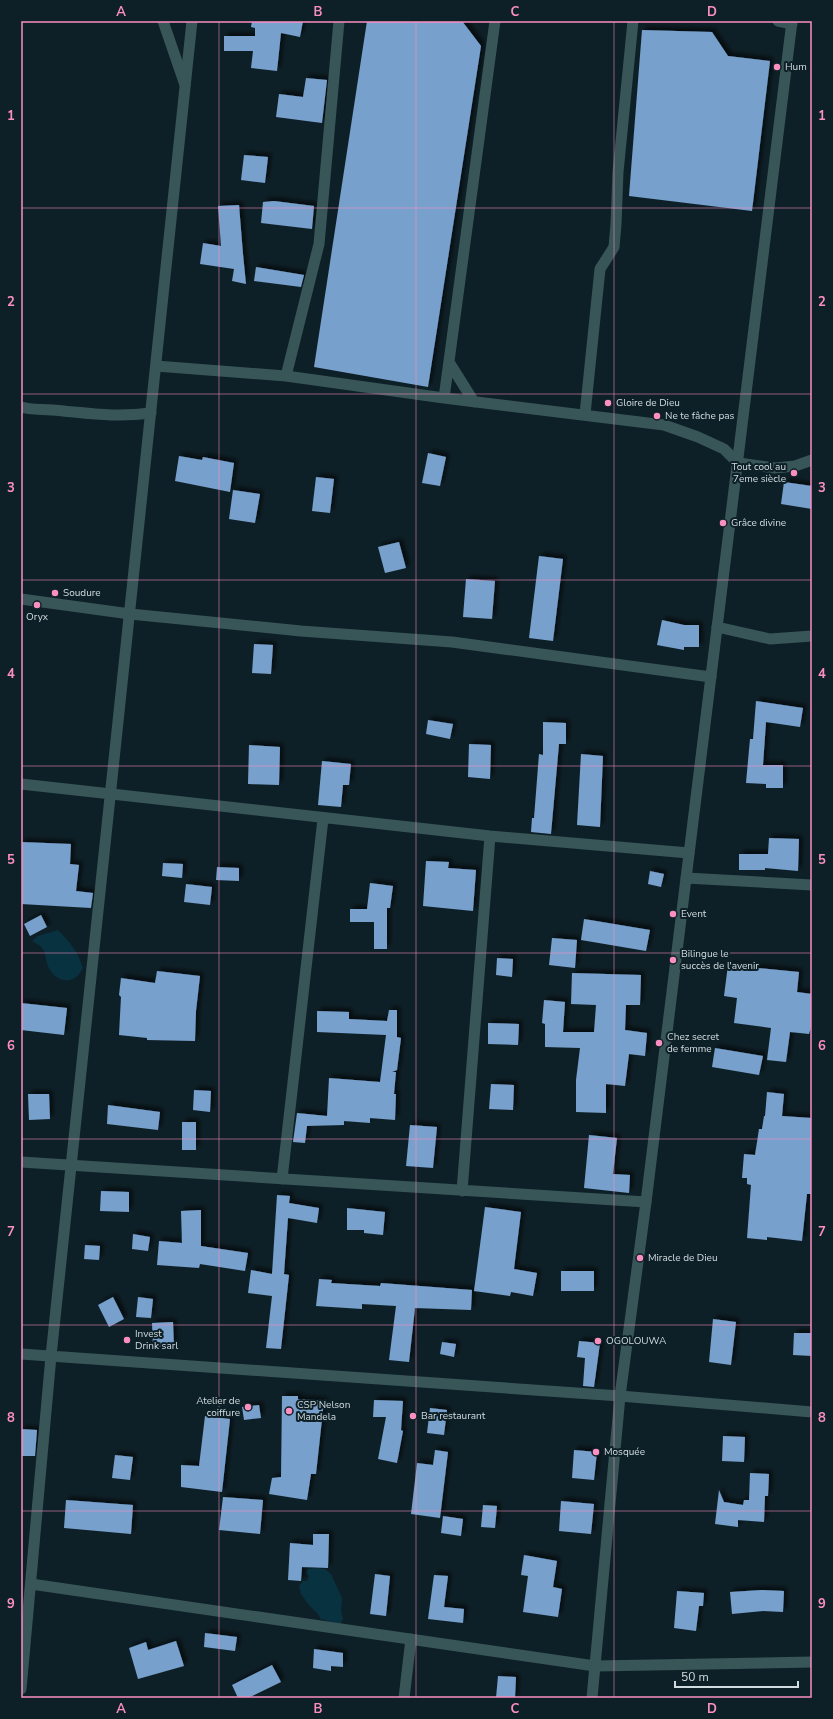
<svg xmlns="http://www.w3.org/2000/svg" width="833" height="1719" font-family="'Nunito Sans',sans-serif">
	<defs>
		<filter id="shadow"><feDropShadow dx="3.5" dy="-3.5" stdDeviation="2" flood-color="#0009"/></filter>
	</defs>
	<rect width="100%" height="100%" fill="#0e2027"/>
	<path fill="#093240" d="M 58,930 C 70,942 78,952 83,968 C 81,971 78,976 75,978 C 63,985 50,975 47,963 C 45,957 46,953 42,948 C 40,945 35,943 32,941 L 38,936 Z
		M 315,1568 L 325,1569 L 331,1574 L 342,1598 L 341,1612 L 343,1619 L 340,1625 L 321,1619 L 317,1613 L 309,1605 L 301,1594 L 299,1586 L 303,1581 L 307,1581 L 309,1577 L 306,1572 L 308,1569 Z"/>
	<path fill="#78a0cd" filter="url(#shadow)" d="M 252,21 L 303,21 L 300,37 L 281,33 L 277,71 L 251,68 L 253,51 L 224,51 L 224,36 L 255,36 L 255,28 L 251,27 Z
		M 367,21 L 462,21 L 481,46 L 428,387 L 314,367 Z
		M 642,30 L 712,32 L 728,56 L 770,61 L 752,211 L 629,196 Z
		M 306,78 L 327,80 L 322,123 L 276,117 L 279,94 L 303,97 Z
		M 244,155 L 268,157 L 265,183 L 241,180 Z
		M 274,201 L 314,206 L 312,229 L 261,223 L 263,202 Z
		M 239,205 L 243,254 L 246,284 L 232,281 L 234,269 L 200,264 L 203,243 L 221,246 L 218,206 Z
		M 256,267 L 304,275 L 301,287 L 254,281 Z
		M 428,453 L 446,457 L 440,486 L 422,483 Z
		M 179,456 L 202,460 L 203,457 L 234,463 L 230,492 L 175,481 Z
		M 316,477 L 334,479 L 330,513 L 312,511 Z
		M 784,482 L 812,486 L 812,509 L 781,504 Z
		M 233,490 L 260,494 L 255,523 L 229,519 Z
		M 399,542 L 406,568 L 385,573 L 378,547 Z
		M 539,556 L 563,559 L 553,641 L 529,638 Z
		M 466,579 L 495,581 L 492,619 L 463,617 Z
		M 662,620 L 684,625 L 699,625 L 699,647 L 684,647 L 684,650 L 657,645 Z
		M 254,644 L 273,645 L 271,674 L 252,673 Z
		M 756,701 L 803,708 L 800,727 L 766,722 L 763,765 L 783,765 L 783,788 L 766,788 L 766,784 L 746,783 L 750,739 L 753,739 Z
		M 428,720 L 453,724 L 450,739 L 426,734 Z
		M 543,722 L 566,723 L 566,744 L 559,744 L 551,834 L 531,832 L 532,818 L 534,818 L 539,754 L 543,755 Z
		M 469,744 L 491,745 L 490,779 L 468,777 Z
		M 249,745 L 280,747 L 279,785 L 248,784 Z
		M 581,754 L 603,756 L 600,827 L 577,825 Z
		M 322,761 L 351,764 L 349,785 L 343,785 L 341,807 L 318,805 Z
		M 769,838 L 799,839 L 798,871 L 765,868 L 765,870 L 739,870 L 739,854 L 768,854 Z
		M 21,842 L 71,844 L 70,864 L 79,865 L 76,891 L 93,893 L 91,908 L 21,904 Z
		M 426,861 L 449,862 L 448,868 L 476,870 L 473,911 L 423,906 Z
		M 163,863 L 183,864 L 182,878 L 162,876 Z
		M 217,867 L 239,868 L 239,881 L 216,880 Z
		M 650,871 L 664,874 L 661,887 L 648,884 Z
		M 370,883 L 393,886 L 390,908 L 387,908 L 387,949 L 374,949 L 374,922 L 350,922 L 350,909 L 367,909 Z
		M 186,884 L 212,887 L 210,905 L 184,902 Z
		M 41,915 L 47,927 L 30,936 L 24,924 Z
		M 584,919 L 650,930 L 646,951 L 581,940 Z
		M 552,938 L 577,940 L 575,968 L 549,965 Z
		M 497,958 L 513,959 L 512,977 L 496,975 Z
		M 728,965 L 799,972 L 797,992 L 812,994 L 812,1024 L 809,1034 L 790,1032 L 786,1062 L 767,1060 L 771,1028 L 734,1023 L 737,998 L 724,996 Z
		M 157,971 L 200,976 L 196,1011 L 195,1041 L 147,1040 L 147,1038 L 119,1035 L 121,997 L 119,995 L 121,978 L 155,983 Z
		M 572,973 L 641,975 L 640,1005 L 626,1005 L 625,1030 L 647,1033 L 645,1056 L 629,1054 L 625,1086 L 606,1084 L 606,1113 L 576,1112 L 576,1080 L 580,1048 L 545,1047 L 545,1024 L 542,1023 L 544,1000 L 565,1002 L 563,1032 L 594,1032 L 596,1005 L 571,1004 Z
		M 21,1003 L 67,1008 L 64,1035 L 21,1030 Z
		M 389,1010 L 397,1010 L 397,1037 L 401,1038 L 397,1070 L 392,1072 L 396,1072 L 394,1094 L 396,1094 L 395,1120 L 370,1118 L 370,1123 L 344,1121 L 344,1125 L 307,1126 L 305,1143 L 293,1142 L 297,1113 L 327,1116 L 329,1078 L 380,1082 L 386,1035 L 317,1032 L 317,1011 L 349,1012 L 349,1019 L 387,1021 Z
		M 488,1023 L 519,1024 L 518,1045 L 488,1044 Z
		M 715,1048 L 763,1056 L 759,1075 L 712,1067 Z
		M 491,1084 L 514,1085 L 513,1110 L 489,1109 Z
		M 194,1090 L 211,1091 L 210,1112 L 193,1110 Z
		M 767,1092 L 784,1094 L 782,1116 L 812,1118 L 812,1194 L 807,1194 L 802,1241 L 767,1237 L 767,1240 L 747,1238 L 751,1185 L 747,1184 L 747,1178 L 742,1178 L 744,1154 L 755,1155 L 759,1129 L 762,1129 L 764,1116 L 765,1116 Z
		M 28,1094 L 49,1094 L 50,1119 L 29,1120 Z
		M 108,1105 L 160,1112 L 158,1130 L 107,1124 Z
		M 182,1122 L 196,1122 L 196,1150 L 182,1150 Z
		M 410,1125 L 437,1127 L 433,1168 L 406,1166 Z
		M 589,1135 L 617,1138 L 613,1174 L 630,1175 L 629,1193 L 584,1188 Z
		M 101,1191 L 129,1192 L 129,1212 L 100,1211 Z
		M 277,1195 L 290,1196 L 289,1203 L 319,1208 L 317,1223 L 288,1218 L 284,1274 L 289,1275 L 281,1349 L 266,1348 L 272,1296 L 248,1293 L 251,1270 L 272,1274 Z
		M 485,1207 L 521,1212 L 514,1269 L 537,1273 L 533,1296 L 511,1292 L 510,1296 L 474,1291 Z
		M 347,1208 L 385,1212 L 383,1235 L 364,1233 L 364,1230 L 347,1230 Z
		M 201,1210 L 201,1246 L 248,1253 L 245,1271 L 200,1264 L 199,1268 L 157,1265 L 159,1241 L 182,1243 L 181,1211 Z
		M 133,1234 L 150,1237 L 148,1251 L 132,1249 Z
		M 85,1245 L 100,1246 L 99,1260 L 84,1259 Z
		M 561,1271 L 594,1271 L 594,1291 L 561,1291 Z
		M 319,1279 L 332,1280 L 331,1283 L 380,1286 L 381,1283 L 472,1290 L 471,1310 L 415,1308 L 409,1362 L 389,1360 L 396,1306 L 362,1304 L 362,1309 L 316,1306 Z
		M 113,1297 L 124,1319 L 109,1327 L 98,1305 Z
		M 138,1297 L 153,1299 L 151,1318 L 136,1317 Z
		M 713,1319 L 736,1322 L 731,1365 L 709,1362 Z
		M 173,1322 L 174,1346 L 153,1347 L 152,1323 Z
		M 794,1333 L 812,1333 L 812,1356 L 793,1355 Z
		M 579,1341 L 600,1343 L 594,1387 L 583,1386 L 585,1358 L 577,1357 Z
		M 442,1342 L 456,1344 L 454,1357 L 440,1354 Z
		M 282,1396 L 298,1396 L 298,1399 L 324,1401 L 316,1474 L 311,1474 L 307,1500 L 269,1494 L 272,1478 L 281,1477 Z
		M 374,1400 L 403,1401 L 401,1430 L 403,1431 L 397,1463 L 378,1459 L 386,1417 L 373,1417 Z
		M 259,1405 L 261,1418 L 244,1420 L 242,1407 Z
		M 430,1408 L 447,1410 L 444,1435 L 427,1433 Z
		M 205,1416 L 230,1419 L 222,1492 L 181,1487 L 181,1465 L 199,1466 Z
		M 21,1429 L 37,1430 L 35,1456 L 21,1456 Z
		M 723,1436 L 745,1437 L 744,1462 L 722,1461 Z
		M 435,1450 L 448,1452 L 440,1518 L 411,1514 L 417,1463 L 433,1465 Z
		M 574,1450 L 597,1452 L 594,1480 L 572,1478 Z
		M 115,1455 L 133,1457 L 130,1480 L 112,1478 Z
		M 750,1473 L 769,1474 L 768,1496 L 765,1496 L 764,1522 L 738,1520 L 738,1527 L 715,1524 L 719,1490 L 724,1502 L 743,1505 L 744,1500 L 749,1500 Z
		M 223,1497 L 263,1500 L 260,1534 L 219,1530 Z
		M 66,1500 L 133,1505 L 131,1534 L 64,1528 Z
		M 561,1501 L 594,1504 L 591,1534 L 559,1531 Z
		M 483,1505 L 497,1506 L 495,1528 L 481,1527 Z
		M 443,1516 L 463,1519 L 461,1536 L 441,1533 Z
		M 313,1534 L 329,1534 L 328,1568 L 302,1567 L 301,1581 L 288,1580 L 290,1543 L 313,1545 Z
		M 524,1555 L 557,1561 L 553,1587 L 562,1589 L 558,1617 L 523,1612 L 528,1576 L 521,1575 Z
		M 375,1574 L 390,1576 L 386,1616 L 370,1614 Z
		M 434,1575 L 448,1576 L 444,1607 L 464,1609 L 463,1623 L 428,1619 Z
		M 762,1590 L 784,1591 L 783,1612 L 763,1611 L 732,1614 L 730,1592 Z
		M 677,1591 L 704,1593 L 703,1606 L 699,1606 L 696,1631 L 674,1628 Z
		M 205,1633 L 237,1637 L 235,1651 L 204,1647 Z
		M 176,1641 L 184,1666 L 138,1679 L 129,1648 L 146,1642 L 148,1650 Z
		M 314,1649 L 343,1653 L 343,1667 L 331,1666 L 331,1671 L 313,1668 Z
		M 272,1665 L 281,1682 L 248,1698 L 238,1698 L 232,1685 Z
		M 498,1676 L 516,1677 L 515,1698 L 496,1698 Z"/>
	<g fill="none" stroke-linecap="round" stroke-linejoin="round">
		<path stroke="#385658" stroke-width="11" d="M 163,21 L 185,85
			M 778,21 L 792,24
			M 449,362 L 474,402
			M 156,366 L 286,376 L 444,398 L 664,425 L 698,437 L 724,449 L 738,463 L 775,468 L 795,466 L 812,460
			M 286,376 L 319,244 L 339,21
			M 444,398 L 495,21
			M 21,407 C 31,410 41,409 52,410 C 88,413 114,418 151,413
			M 585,414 L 600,269 L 614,247 L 616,224 L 618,172 L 633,21
			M 21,599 L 130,614 L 301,631 L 452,642 L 711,677
			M 717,627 L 770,639 L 812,636
			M 21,784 L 490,836 L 689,853
			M 686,878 L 812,885
			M 21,1162 L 646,1202
			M 282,1179 L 323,819
			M 462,1191 L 490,836
			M 31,1584 L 595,1666 L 812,1662
			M 404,1698 L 411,1639"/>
		<path stroke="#385658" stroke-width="11" d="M 21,1354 L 620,1396 L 812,1412
			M 21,1689 L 51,1356 L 192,21
			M 592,1698 L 620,1396 L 646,1202 L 792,21"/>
	</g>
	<path fill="none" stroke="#fc8fc1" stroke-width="1" stroke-opacity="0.55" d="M 219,21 L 219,1698M 416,21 L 416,1698M 614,21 L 614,1698M 21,208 L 812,208M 21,394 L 812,394M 21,580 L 812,580M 21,766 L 812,766M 21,953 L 812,953M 21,1139 L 812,1139M 21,1325 L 812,1325M 21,1511 L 812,1511"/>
	<g fill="#fc8fc1" stroke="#0e2027" stroke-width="1.5">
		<circle cx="777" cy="67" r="4"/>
		<circle cx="608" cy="403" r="4"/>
		<circle cx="657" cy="416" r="4"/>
		<circle cx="794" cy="473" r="4"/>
		<circle cx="723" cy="523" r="4"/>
		<circle cx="55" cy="593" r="4"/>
		<circle cx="37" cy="605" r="4"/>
		<circle cx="673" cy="914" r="4"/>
		<circle cx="673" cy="960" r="4"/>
		<circle cx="659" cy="1043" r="4"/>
		<circle cx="640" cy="1258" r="4"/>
		<circle cx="127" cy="1340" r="4"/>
		<circle cx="598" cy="1341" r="4"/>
		<circle cx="248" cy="1407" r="4"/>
		<circle cx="289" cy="1411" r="4"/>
		<circle cx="413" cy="1416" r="4"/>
		<circle cx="596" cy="1452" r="4"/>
	</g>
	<g text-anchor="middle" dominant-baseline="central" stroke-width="4" stroke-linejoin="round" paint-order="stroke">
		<g font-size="10" fill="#d1dce1" stroke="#0e2027" text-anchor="start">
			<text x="785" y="67">Hum</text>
			<text x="616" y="403">Gloire de Dieu</text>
			<text x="665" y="416">Ne te fâche pas</text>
			<text x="786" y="467" text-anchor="end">Tout cool au<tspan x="786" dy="12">7eme siècle</tspan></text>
			<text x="731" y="523">Grâce divine</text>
			<text x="63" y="593">Soudure</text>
			<text x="37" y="617" text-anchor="middle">Oryx</text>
			<text x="681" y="914">Event</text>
			<text x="681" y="954">Bilingue le<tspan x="681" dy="12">succès de l'avenir</tspan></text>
			<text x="667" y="1037">Chez secret<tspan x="667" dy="12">de femme</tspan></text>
			<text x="648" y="1258">Miracle de Dieu</text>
			<text x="135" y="1334">Invest<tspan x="135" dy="12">Drink sarl</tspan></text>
			<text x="606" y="1341">OGOLOUWA</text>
			<text x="240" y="1401" text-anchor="end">Atelier de<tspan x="240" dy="12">coiffure</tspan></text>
			<text x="297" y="1405">CSP Nelson<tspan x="297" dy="12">Mandela</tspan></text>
			<text x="421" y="1416">Bar restaurant</text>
			<text x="604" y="1452">Mosquée</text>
		</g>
	</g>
	<rect width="833" height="1719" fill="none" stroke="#0e2027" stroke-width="44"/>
	<path d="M675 1681v6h123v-6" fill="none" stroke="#d1dce1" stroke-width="2"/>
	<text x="681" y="1681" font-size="12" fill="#d1dce1" stroke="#0e2027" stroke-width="3" paint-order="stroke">50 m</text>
	<rect x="22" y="22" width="789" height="1675" fill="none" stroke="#fc8fc1" stroke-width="1.5"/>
	<g font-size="13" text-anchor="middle" font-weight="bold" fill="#fc8fc1">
		<text x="121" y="16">A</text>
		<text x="318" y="16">B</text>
		<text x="515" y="16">C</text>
		<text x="712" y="16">D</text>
		<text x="11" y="120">1</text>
		<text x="822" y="120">1</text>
		<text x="11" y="306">2</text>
		<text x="822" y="306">2</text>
		<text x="11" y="492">3</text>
		<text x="822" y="492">3</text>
		<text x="11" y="678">4</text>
		<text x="822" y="678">4</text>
		<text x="11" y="864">5</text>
		<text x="822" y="864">5</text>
		<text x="11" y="1050">6</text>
		<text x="822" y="1050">6</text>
		<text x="11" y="1236">7</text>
		<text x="822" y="1236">7</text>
		<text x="11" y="1422">8</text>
		<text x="822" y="1422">8</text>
		<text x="11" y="1608">9</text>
		<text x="822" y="1608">9</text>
		<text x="121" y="1713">A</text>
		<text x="318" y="1713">B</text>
		<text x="515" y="1713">C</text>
		<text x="712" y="1713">D</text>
	</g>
</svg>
